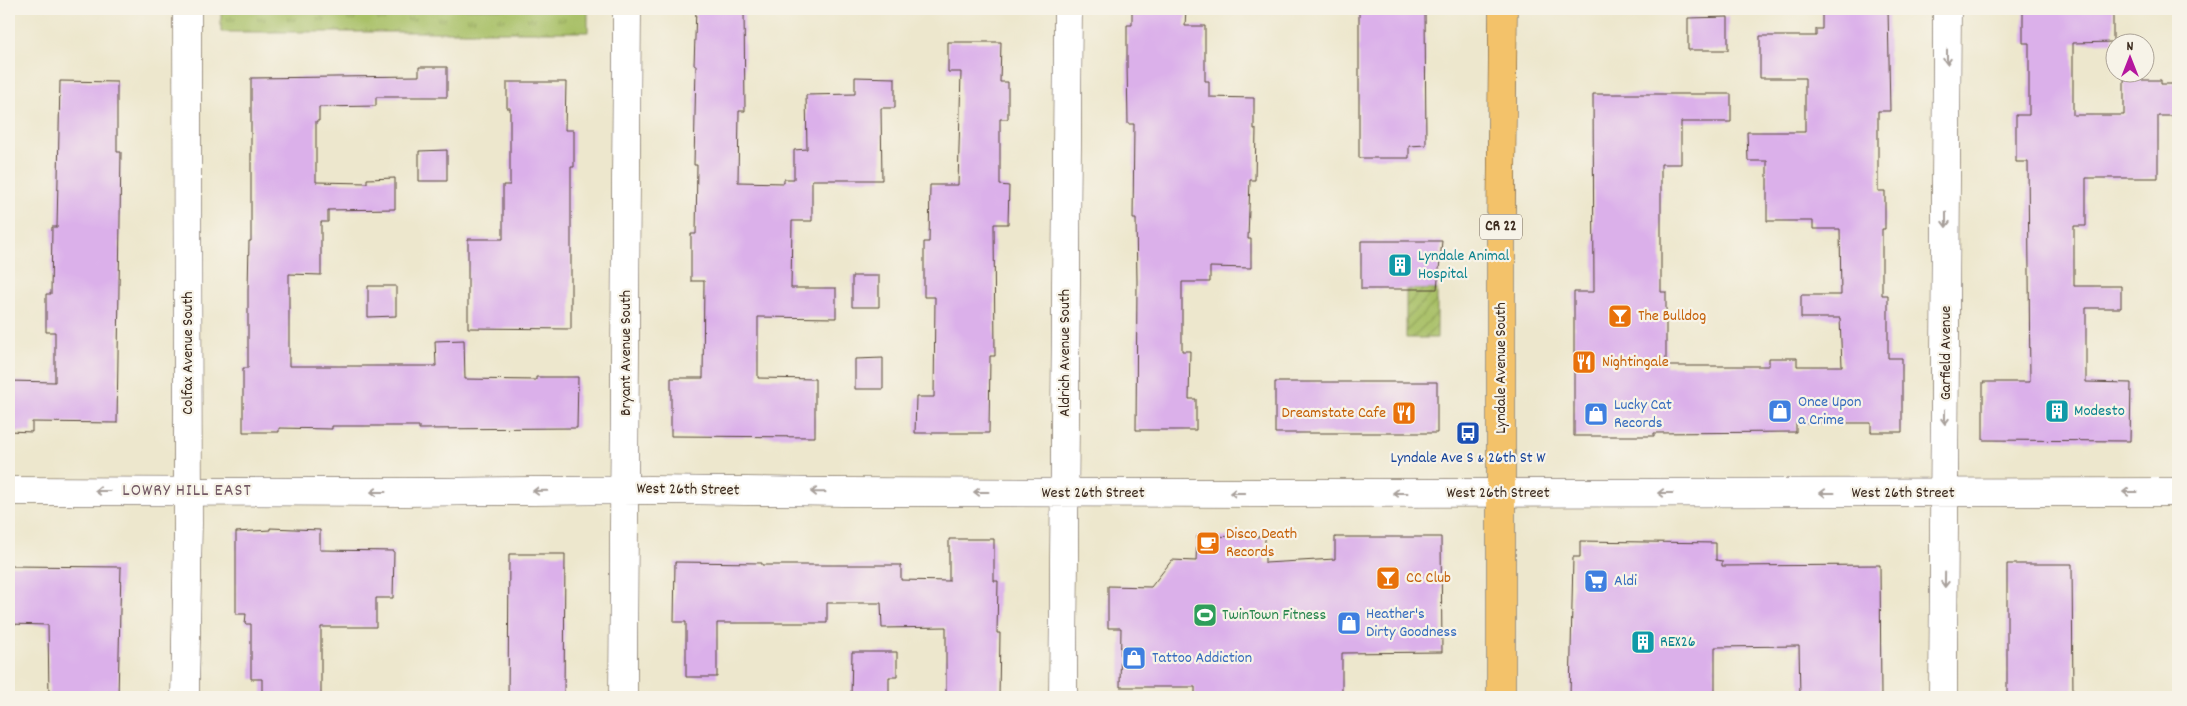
<svg xmlns="http://www.w3.org/2000/svg" width="2187" height="706" font-family="Dekko,sans-serif">
	<defs>
		<pattern id="grass-tufts" width="24" height="20" patternUnits="userSpaceOnUse" patternTransform="scale(1.25)"><rect width="24" height="20" fill="#a8c066"/><path d="M3 7l-1-3M5 7V3M7 7l1-3M15 17l-1-3M17 17v-4M19 17l1-3" fill="none" stroke="#8a9c53"/></pattern>
		<pattern id="garden-furrows" width="10" height="10" patternUnits="userSpaceOnUse" patternTransform="scale(1.25)"><rect width="10" height="10" fill="#a8c066"/><path d="M-1 1l2-2M0 10L10 0M9 11l2-2" fill="none" stroke="#8a9c53"/></pattern>
	</defs>
	<rect width="100%" height="100%" fill="#f7f3e8"/>
	<filter id="ink" filterUnits="userSpaceOnUse"><feTurbulence type="fractalNoise" baseFrequency=".02" numOctaves="2"/><feDisplacementMap in="SourceGraphic" scale="10" xChannelSelector="R" yChannelSelector="G"/><feConvolveMatrix kernelMatrix="1 2 1 2 8 2 1 2 1" color-interpolation-filters="sRGB"/></filter>
	<filter id="wash" filterUnits="userSpaceOnUse"><feTurbulence type="fractalNoise" baseFrequency=".0096" numOctaves="4" result="noise"/><feDisplacementMap in="SourceGraphic" scale="20" xChannelSelector="R" yChannelSelector="G"/><feGaussianBlur stdDeviation="1.12" result="paint"/><feColorMatrix in="noise" values="0 0 0 0 0 0 0 0 0 0 0 0 0 0 0 0 0 1.4 0 .05"/><feComposite in="paint" operator="in"/></filter>
	<g filter="url(#wash)">
		<rect width="100%" height="100%" fill="#ede7cd"/>
		<path fill="url(#grass-tufts)" stroke="#727542" d="M 221,9 L 588,9 L 588,32 L 221,32 Z"/>
		<path fill="url(#garden-furrows)" stroke="#727542" d="M 1406,289 L 1437,289 L 1437,338 L 1406,338 Z"/>
		<g id="blocks">
			<path fill="#dbb0ea" d="M 696,9 L 744,9 L 745,111 L 739,111 L 738,182 L 784,183 L 784,179 L 794,179 L 794,150 L 807,149 L 806,95 L 855,94 L 855,77 L 895,78 L 895,108 L 881,108 L 882,180 L 812,180 L 812,221 L 792,221 L 791,288 L 836,288 L 836,318 L 758,317 L 758,378 L 815,379 L 815,437 L 671,436 L 671,378 L 703,378 L 704,281 L 691,281 L 691,234 L 696,234 L 697,165 L 694,165 L 696,65 L 694,65 Z
				M 1132,9 L 1186,9 L 1185,26 L 1205,26 L 1205,81 L 1209,81 L 1209,97 L 1254,98 L 1254,129 L 1256,129 L 1255,180 L 1250,180 L 1248,239 L 1251,239 L 1251,268 L 1210,267 L 1210,282 L 1182,282 L 1182,351 L 1190,351 L 1189,399 L 1196,399 L 1196,430 L 1136,430 L 1137,281 L 1136,219 L 1133,219 L 1134,124 L 1128,124 L 1127,64 L 1127,25 L 1132,25 Z
				M 1359,9 L 1425,9 L 1426,145 L 1409,146 L 1409,158 L 1359,158 Z
				M 1822,9 L 1888,9 L 1890,111 L 1878,111 L 1878,191 L 1885,191 L 1885,229 L 1882,229 L 1882,295 L 1888,295 L 1888,358 L 1902,358 L 1902,432 L 1871,432 L 1871,423 L 1796,423 L 1796,432 L 1654,433 L 1654,436 L 1574,436 L 1574,292 L 1594,292 L 1593,94 L 1731,94 L 1731,122 L 1681,122 L 1681,164 L 1661,164 L 1661,292 L 1666,292 L 1666,366 L 1769,366 L 1769,358 L 1797,358 L 1797,366 L 1842,366 L 1840,318 L 1801,318 L 1801,295 L 1841,295 L 1840,229 L 1813,229 L 1813,221 L 1767,221 L 1767,161 L 1748,161 L 1747,132 L 1805,132 L 1805,78 L 1760,78 L 1760,36 L 1816,36 L 1816,29 L 1822,29 Z
				M 2023,9 L 2113,9 L 2113,42 L 2073,43 L 2073,115 L 2124,115 L 2124,80 L 2161,80 L 2161,84 L 2178,84 L 2178,116 L 2158,116 L 2158,178 L 2086,178 L 2086,226 L 2074,226 L 2074,286 L 2121,286 L 2121,308 L 2086,308 L 2086,382 L 2131,383 L 2130,441 L 1983,440 L 1983,382 L 2030,382 L 2028,162 L 2016,162 L 2016,115 L 2029,115 L 2029,43 L 2023,43 Z
				M 1728,17 L 1728,50 L 1688,50 L 1688,18 Z
				M 948,42 L 1001,42 L 1000,82 L 1008,82 L 1008,119 L 1000,119 L 1000,185 L 1009,186 L 1008,224 L 994,224 L 995,356 L 990,356 L 989,433 L 915,433 L 916,397 L 934,397 L 935,297 L 924,297 L 924,242 L 929,242 L 930,185 L 958,185 L 961,72 L 948,72 Z
				M 419,67 L 447,67 L 447,97 L 376,97 L 376,106 L 319,107 L 319,121 L 316,121 L 316,182 L 367,183 L 367,179 L 395,178 L 395,209 L 328,210 L 328,222 L 321,222 L 321,275 L 289,274 L 289,366 L 436,366 L 435,341 L 464,340 L 465,379 L 536,380 L 536,377 L 578,377 L 577,428 L 419,429 L 419,426 L 332,426 L 332,429 L 279,428 L 279,432 L 243,432 L 243,368 L 248,368 L 248,291 L 249,241 L 251,241 L 251,78 L 419,76 Z
				M 60,81 L 117,82 L 117,152 L 121,152 L 117,423 L 32,422 L 32,432 L 9,431 L 9,381 L 55,382 L 55,332 L 46,332 L 46,294 L 51,294 L 52,227 L 57,227 Z
				M 507,82 L 566,82 L 565,130 L 574,130 L 574,167 L 571,167 L 571,329 L 468,328 L 468,239 L 503,239 L 503,185 L 510,185 L 510,108 L 507,108 Z
				M 447,150 L 447,181 L 419,181 L 419,151 Z
				M 1361,241 L 1442,241 L 1437,289 L 1361,289 Z
				M 852,276 L 879,276 L 879,307 L 852,307 Z
				M 368,286 L 396,286 L 396,316 L 368,317 Z
				M 883,358 L 883,389 L 855,389 L 855,359 Z
				M 1275,382 L 1437,382 L 1437,433 L 1275,433 Z
				M 270,528 L 320,530 L 320,550 L 394,551 L 393,598 L 376,598 L 376,627 L 321,627 L 321,697 L 262,697 L 262,679 L 251,679 L 251,624 L 245,624 L 246,614 L 236,614 L 236,532 L 270,530 Z
				M 1197,536 L 1265,537 L 1265,563 L 1335,559 L 1335,537 L 1441,537 L 1442,652 L 1342,653 L 1342,697 L 1195,697 L 1195,687 L 1120,687 L 1121,628 L 1108,628 L 1108,586 L 1151,587 L 1172,560 L 1196,561 Z
				M 949,539 L 994,539 L 994,581 L 998,581 L 997,633 L 1000,633 L 999,697 L 946,697 L 946,627 L 882,628 L 881,603 L 827,603 L 827,623 L 717,623 L 717,677 L 686,677 L 686,622 L 674,622 L 675,562 L 762,563 L 762,565 L 901,565 L 901,580 L 949,581 Z
				M 1580,541 L 1716,543 L 1716,560 L 1722,561 L 1722,566 L 1880,565 L 1881,697 L 1800,697 L 1799,646 L 1715,647 L 1715,697 L 1570,697 L 1573,557 L 1580,557 Z
				M 509,554 L 565,554 L 564,697 L 508,697 Z
				M 2007,564 L 2072,564 L 2073,697 L 2007,697 Z
				M 9,566 L 121,567 L 118,697 L 49,697 L 48,625 L 9,624 Z
				M 852,652 L 897,652 L 897,677 L 889,677 L 889,697 L 851,697 Z"/>
		</g>
	</g>
	<g filter="url(#ink)">
		<use href="#blocks" fill-opacity="0" stroke="#564638" stroke-width="1"/>
		<g fill="none" stroke-linecap="round" stroke-linejoin="round">
			<g stroke="#564638" stroke-width="29">
				<path id="minor" d="M 9,491 L 405,492 L 650,490 L 843,492 L 1267,493 L 2178,492
					M 185,697 L 188,523 L 187,9
					M 623,697 L 627,9
					M 1063,697 L 1068,9
					M 1943,697 L 1947,9"/>
			</g>
			<g stroke="#564638" stroke-width="29">
				<path id="major" d="M 1501,697 L 1501,220 L 1503,9"/>
			</g>
			<use href="#minor" stroke="#fff" stroke-width="28"/>
			<use href="#major" stroke="#f3c26a" stroke-width="28"/>
		</g>
		<defs><path id="oneway-shaft" d="M-6 0H5M1.5-3L5.5 0L1.5 3" fill="none" stroke-width="1.6" stroke-linecap="round" stroke-linejoin="round" transform="scale(1.25)"/></defs>
		<g stroke="#a79f9a">
			<use href="#oneway-shaft" transform="translate(1947 57) rotate(90)"/>
			<use href="#oneway-shaft" transform="translate(1946 220) rotate(90)"/>
			<use href="#oneway-shaft" transform="translate(1945 417) rotate(90)"/>
			<use href="#oneway-shaft" transform="translate(102 491) rotate(180)"/>
			<use href="#oneway-shaft" transform="translate(540 491) rotate(179)"/>
			<use href="#oneway-shaft" transform="translate(378 492) rotate(-180)"/>
			<use href="#oneway-shaft" transform="translate(818 492) rotate(-179)"/>
			<use href="#oneway-shaft" transform="translate(981 492) rotate(180)"/>
			<use href="#oneway-shaft" transform="translate(2130 492) rotate(180)"/>
			<use href="#oneway-shaft" transform="translate(1237 493) rotate(-180)"/>
			<use href="#oneway-shaft" transform="translate(1400 493) rotate(180)"/>
			<use href="#oneway-shaft" transform="translate(1665 493) rotate(180)"/>
			<use href="#oneway-shaft" transform="translate(1827 493) rotate(180)"/>
			<use href="#oneway-shaft" transform="translate(1945 580) rotate(91)"/>
		</g>
	</g>
	<defs>
		<g id="building-square" transform="scale(1.25)"><rect x="-9" y="-9" width="18" height="18" rx="4" fill="#0f9aa8" stroke="#f7f3e8"/><path d="M-4-6H4V6H1V3H-1V6H-4ZM-2.5-4.3h1.7v1.8h-1.7ZM.8-4.3h1.7v1.8H.8ZM-2.5-1h1.7V.8h-1.7ZM.8-1h1.7V.8H.8Z" fill="#fff"/></g>
		<g id="bar-square" transform="scale(1.25)"><rect x="-9" y="-9" width="18" height="18" rx="4" fill="#e8710a" stroke="#f7f3e8"/><path d="M-6-5H6L.8 .8V4.5H3.5V6h-7V4.5H-.8V.8Z" fill="#fff"/></g>
		<g id="restaurant-square" transform="scale(1.25)"><rect x="-9" y="-9" width="18" height="18" rx="4" fill="#e8710a" stroke="#f7f3e8"/><path d="M-5-6h1v4h1v-4h1v4h1v-4h1v5L-1.5 .5V6h-2V.5L-5-1ZM5-6V6H3V1.5H1.5Q1.5-4 5-6Z" fill="#fff"/></g>
		<g id="shop-square" transform="scale(1.25)"><rect x="-9" y="-9" width="18" height="18" rx="4" fill="#3f7fe0" stroke="#f7f3e8"/><path d="M-5-2.5h2.3a2.7 3.5 0 0 1 5.4 0H5L5.5 6h-11ZM-1.5-2.5h3a1.5 2.3 0 0 0-3 0Z" fill="#fff"/></g>
		<g id="bus-square" transform="scale(1.25)"><rect x="-9" y="-9" width="18" height="18" rx="4" fill="#1a4fb4" stroke="#f7f3e8"/><path d="M-5-6H5V4H4V6H2V4H-2V6H-4V4H-5ZM-3.5-4V0h7V-4ZM-3.5 1.2v1.5H-2V1.2ZM2 1.2v1.5H3.5V1.2Z" fill="#fff"/></g>
		<g id="cafe-square" transform="scale(1.25)"><rect x="-9" y="-9" width="18" height="18" rx="4" fill="#e8710a" stroke="#f7f3e8"/><path d="M-5.5-4.5H6V0H3Q3 3.5 0 3.5H-2.5Q-5.5 3.5-5.5 0ZM3-3.2v2h1.7v-2ZM-6 4.5H4V6H-6Z" fill="#fff"/></g>
		<g id="supermarket-square" transform="scale(1.25)"><rect x="-9" y="-9" width="18" height="18" rx="4" fill="#3f7fe0" stroke="#f7f3e8"/><path d="M-6-5.5h2.5l.6 2H6L4.5 2H-2.5L-4.4-4H-6ZM-1.5 3.2a1.3 1.3 0 1 0 .1 0ZM3 3.2a1.3 1.3 0 1 0 .1 0Z" fill="#fff"/></g>
		<g id="stadium-square" transform="scale(1.25)"><rect x="-9" y="-9" width="18" height="18" rx="4" fill="#2e9e5b" stroke="#f7f3e8"/><path d="M0-5a6.5 5 0 1 0 0 10a6.5 5 0 1 0 0-10ZM-3.5-1.8h7v3.6h-7Z" fill="#fff"/></g>
	</defs>
	<g fill-rule="evenodd">
		<use href="#building-square" x="1400" y="265"/>
		<use href="#bar-square" x="1620" y="316"/>
		<use href="#restaurant-square" x="1584" y="362"/>
		<use href="#shop-square" x="1780" y="411"/>
		<use href="#building-square" x="2057" y="411"/>
		<use href="#restaurant-square" x="1404" y="413"/>
		<use href="#shop-square" x="1596" y="414"/>
		<use href="#bus-square" x="1468" y="433"/>
		<use href="#cafe-square" x="1208" y="543"/>
		<use href="#bar-square" x="1388" y="578"/>
		<use href="#supermarket-square" x="1596" y="581"/>
		<use href="#stadium-square" x="1205" y="615"/>
		<use href="#shop-square" x="1349" y="623"/>
		<use href="#building-square" x="1643" y="642"/>
		<use href="#shop-square" x="1134" y="658"/>
	</g>
	<g text-anchor="middle" dominant-baseline="central" stroke-width="4.5" stroke-linejoin="round" paint-order="stroke">
		<rect fill="#f7f3e8" stroke="#73665b" stroke-width="1" x="1480" y="214.5" width="42" height="25" rx="4"/>
		<g font-size="15" font-weight="bold" fill="#3b2a1e">
			<text x="1501" y="227">CR 22</text>
		</g>
		<g font-size="16" fill="#0d838f" stroke="#f7f3e8" text-anchor="start">
			<text x="1418" y="256">Lyndale Animal<tspan x="1418" dy="18">Hospital</tspan></text>
			<text x="2074" y="411">Modesto</text>
			<text x="1660" y="642">REX26</text>
		</g>
		<g font-size="16" fill="#c56008" stroke="#f7f3e8" text-anchor="start">
			<text x="1638" y="316">The Bulldog</text>
			<text x="1602" y="362">Nightingale</text>
			<text x="1386" y="413" text-anchor="end">Dreamstate Cafe</text>
			<text x="1226" y="534">Disco Death<tspan x="1226" dy="18">Records</tspan></text>
			<text x="1406" y="578">CC Club</text>
		</g>
		<g font-size="16" fill="#3b2a1e" stroke="#f7f3e8">
			<text transform="translate(188 353) rotate(-90)">Colfax Avenue South</text>
			<text transform="translate(626 353) rotate(-90)">Bryant Avenue South</text>
			<text transform="translate(1065 353) rotate(-90)">Aldrich Avenue South</text>
			<text transform="translate(1946 353) rotate(-90)">Garfield Avenue</text>
			<text transform="translate(1501 368) rotate(-90)">Lyndale Avenue South</text>
			<text transform="translate(688 490) rotate(1)">West 26th Street</text>
			<text x="1093" y="493">West 26th Street</text>
			<text x="1498" y="493">West 26th Street</text>
			<text x="1903" y="493">West 26th Street</text>
		</g>
		<g font-size="16" fill="#366cbe" stroke="#f7f3e8" text-anchor="start">
			<text x="1798" y="402">Once Upon<tspan x="1798" dy="18">a Crime</tspan></text>
			<text x="1614" y="405">Lucky Cat<tspan x="1614" dy="18">Records</tspan></text>
			<text x="1614" y="581">Aldi</text>
			<text x="1366" y="614">Heather's<tspan x="1366" dy="18">Dirty Goodness</tspan></text>
			<text x="1152" y="658">Tattoo Addiction</text>
		</g>
		<g font-size="16" fill="#164399" stroke="#f7f3e8">
			<text x="1468" y="458">Lyndale Ave S &amp; 26th St W</text>
		</g>
		<g font-size="16" fill="#27864d" stroke="#f7f3e8" text-anchor="start">
			<text x="1222" y="615">TwinTown Fitness</text>
		</g>
		<g font-size="18" letter-spacing="1" fill="#735965" stroke="#f7f3e8">
			<text x="187" y="491">LOWRY HILL EAST</text>
		</g>
	</g>
	<rect width="2187" height="706" fill="none" stroke="#f7f3e8" stroke-width="30"/>
	<g transform="translate(2130 58)"><circle r="24" fill="#f7f3e8" stroke="#aca397"/>
	<path d="M0-4L9 19L0 12L-9 19Z" fill="#b5179e"/>
	<text y="-8" font-size="14" font-weight="bold" text-anchor="middle" fill="#3b2a1e">N</text>
	</g>
</svg>
